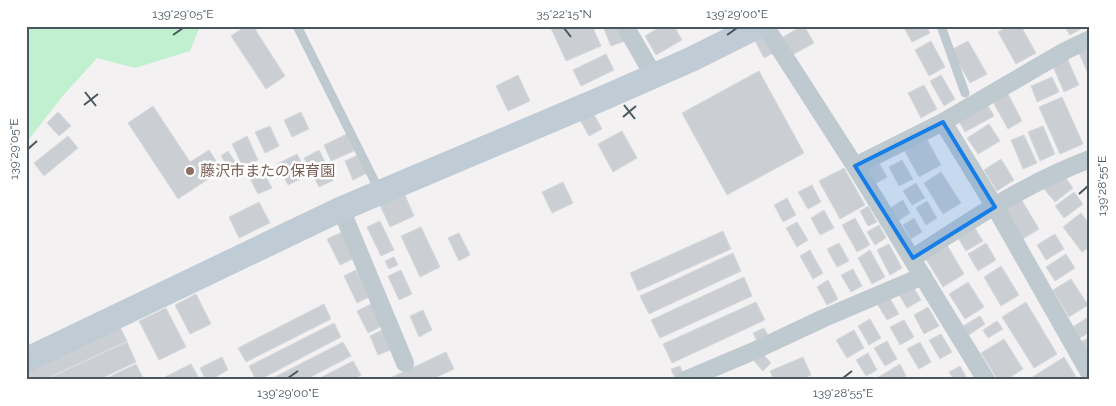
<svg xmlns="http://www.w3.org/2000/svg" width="1116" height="406" font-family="Raleway,'Noto Sans JP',sans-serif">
	<rect width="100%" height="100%" fill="#f3f1f1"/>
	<path fill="#c0f0d0" d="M 26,26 L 200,26 L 190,51 L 135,68 L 97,58 L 61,98 L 26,143 Z"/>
	<path fill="#cbced3" stroke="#d5d8dc" d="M 246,26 L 253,26 L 285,76 L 266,89 L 231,36 Z
		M 550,26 L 592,26 L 601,46 L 566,61 Z
		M 610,26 L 619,26 L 625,41 L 611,46 L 604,29 Z
		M 662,26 L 674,26 L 682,40 L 656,55 L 645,36 Z
		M 802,26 L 804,26 L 814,43 L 792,55 L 783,37 Z
		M 903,26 L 926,26 L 930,33 L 912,42 Z
		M 1008,26 L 1021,26 L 1036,53 L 1016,64 L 998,32 Z
		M 1064,26 L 1086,26 L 1070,35 Z
		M 764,37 L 773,53 L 764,58 L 755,41 Z
		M 931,41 L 945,67 L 929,76 L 915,50 Z
		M 968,41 L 987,74 L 970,83 L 951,50 Z
		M 1090,49 L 1090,78 L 1079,53 Z
		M 606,54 L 614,70 L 581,86 L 573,70 Z
		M 1067,58 L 1079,85 L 1064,92 L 1052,64 Z
		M 759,71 L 804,153 L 727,195 L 682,113 Z
		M 518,75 L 530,101 L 508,111 L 496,86 Z
		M 941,75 L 955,99 L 944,106 L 930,81 Z
		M 1052,77 L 1059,92 L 1037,102 L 1031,86 Z
		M 924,85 L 937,109 L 921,118 L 908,93 Z
		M 1007,92 L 1022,121 L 1008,129 L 992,100 Z
		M 1062,97 L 1083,144 L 1060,154 L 1039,107 Z
		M 986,102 L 994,116 L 965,132 L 957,118 Z
		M 153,106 L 190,162 L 209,150 L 222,170 L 178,199 L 128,123 Z
		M 592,111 L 602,129 L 589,136 L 579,118 Z
		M 58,112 L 71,126 L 59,136 L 47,123 Z
		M 301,112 L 309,129 L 292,137 L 284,120 Z
		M 989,124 L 1000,141 L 978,154 L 967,138 Z
		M 270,126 L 279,146 L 265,153 L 255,132 Z
		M 1043,126 L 1055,154 L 1040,161 L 1028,132 Z
		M 622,131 L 637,158 L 613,172 L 598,144 Z
		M 347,134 L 354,151 L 331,161 L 324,145 Z
		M 1024,135 L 1037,163 L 1023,169 L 1011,140 Z
		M 68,136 L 78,148 L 44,176 L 34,163 Z
		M 247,136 L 258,160 L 243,167 L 232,144 Z
		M 925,136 L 941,165 L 919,177 L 903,148 Z
		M 319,150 L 334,180 L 319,187 L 304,158 Z
		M 228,151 L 237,165 L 230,170 L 221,156 Z
		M 297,154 L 308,175 L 288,185 L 277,164 Z
		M 358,155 L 367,173 L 353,180 L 345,161 Z
		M 1001,159 L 1014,180 L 997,191 L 984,170 Z
		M 877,160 L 887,177 L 873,185 L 863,167 Z
		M 902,160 L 913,179 L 899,186 L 889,167 Z
		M 261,168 L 272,188 L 258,194 L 248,175 Z
		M 844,168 L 865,205 L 840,219 L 819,181 Z
		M 941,172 L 961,203 L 943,214 L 924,183 Z
		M 1063,174 L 1073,188 L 1055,202 L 1044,189 Z
		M 563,182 L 573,203 L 552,213 L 542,192 Z
		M 916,183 L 925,198 L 912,205 L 903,191 Z
		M 812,185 L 821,202 L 808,209 L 798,192 Z
		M 1074,192 L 1083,204 L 1064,218 L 1055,206 Z
		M 404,193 L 414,216 L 390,227 L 380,205 Z
		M 787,198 L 796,215 L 783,222 L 774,205 Z
		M 1021,199 L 1039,229 L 1023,239 L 1005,210 Z
		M 903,200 L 910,213 L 898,221 L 890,208 Z
		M 927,201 L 937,218 L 926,225 L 916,208 Z
		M 259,202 L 270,223 L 239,238 L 229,217 Z
		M 868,206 L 877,222 L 868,226 L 860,211 Z
		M 824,210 L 834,228 L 820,235 L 811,218 Z
		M 1081,213 L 1090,225 L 1090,247 L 1082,252 L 1063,227 Z
		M 855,218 L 870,245 L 857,252 L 842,225 Z
		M 914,218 L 922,232 L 911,239 L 903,225 Z
		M 380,221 L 394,250 L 381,256 L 367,227 Z
		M 797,222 L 808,240 L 797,247 L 786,228 Z
		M 879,225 L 886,238 L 875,245 L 867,232 Z
		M 973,225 L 983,241 L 966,251 L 957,236 Z
		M 421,227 L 440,267 L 420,277 L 401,236 Z
		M 347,230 L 359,256 L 340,265 L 327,239 Z
		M 723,231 L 731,249 L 638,291 L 630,273 Z
		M 459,233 L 470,255 L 459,261 L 448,238 Z
		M 1055,234 L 1064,249 L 1046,260 L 1037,245 Z
		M 839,243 L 849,261 L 837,267 L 827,249 Z
		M 986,243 L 996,260 L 978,271 L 968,254 Z
		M 889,244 L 902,268 L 890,275 L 877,250 Z
		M 947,245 L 964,274 L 943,287 L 926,259 Z
		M 810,250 L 823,273 L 813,279 L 800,256 Z
		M 870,250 L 885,277 L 872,284 L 858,258 Z
		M 733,253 L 741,271 L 649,314 L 640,296 Z
		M 1066,254 L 1075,268 L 1055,281 L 1046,267 Z
		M 394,257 L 398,265 L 389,269 L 385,261 Z
		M 1001,266 L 1019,295 L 1001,306 L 984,277 Z
		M 853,269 L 862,286 L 851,292 L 841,275 Z
		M 356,270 L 369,297 L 357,303 L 344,276 Z
		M 401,270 L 412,294 L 399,300 L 388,276 Z
		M 744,277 L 752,296 L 660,338 L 651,320 Z
		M 1071,279 L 1088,305 L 1069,317 L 1053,290 Z
		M 828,280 L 838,299 L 827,305 L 817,287 Z
		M 968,282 L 984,307 L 965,319 L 949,294 Z
		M 912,285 L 921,300 L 907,308 L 898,293 Z
		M 196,294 L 211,324 L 190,334 L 175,305 Z
		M 888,295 L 899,314 L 887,320 L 876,302 Z
		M 756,302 L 765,320 L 672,363 L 663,344 Z
		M 1026,302 L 1057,354 L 1034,368 L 1002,317 Z
		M 373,303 L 384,325 L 368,333 L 357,311 Z
		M 324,304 L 331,319 L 246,362 L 238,348 Z
		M 928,307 L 939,326 L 924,334 L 914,315 Z
		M 166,308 L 186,347 L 159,360 L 139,321 Z
		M 423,310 L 432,330 L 419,337 L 410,316 Z
		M 980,316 L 985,324 L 969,335 L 963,326 Z
		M 1090,316 L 1090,332 L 1078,339 L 1071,328 Z
		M 870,319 L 881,338 L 869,345 L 858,326 Z
		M 904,320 L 914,337 L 900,345 L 890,327 Z
		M 117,321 L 127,341 L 43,380 L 31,380 L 26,370 Z
		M 997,321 L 1003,329 L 988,338 L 983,330 Z
		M 334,323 L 341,337 L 259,380 L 256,380 L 249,366 Z
		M 764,328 L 768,335 L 757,341 L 753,333 Z
		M 384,329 L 393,349 L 378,355 L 370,336 Z
		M 854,330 L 864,348 L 847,358 L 836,340 Z
		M 941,334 L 952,352 L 940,359 L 929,340 Z
		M 1090,337 L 1090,353 L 1087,355 L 1079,343 Z
		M 1004,339 L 1023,369 L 1006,380 L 998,380 L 981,353 Z
		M 887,341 L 897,359 L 885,366 L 874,348 Z
		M 127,342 L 136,362 L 98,380 L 45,380 Z
		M 343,342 L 351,356 L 305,380 L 269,380 Z
		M 920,342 L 931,362 L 919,369 L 907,349 Z
		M 446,352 L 454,369 L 430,380 L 386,380 Z
		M 762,353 L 771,363 L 763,371 L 754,361 Z
		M 868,353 L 877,370 L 866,376 L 856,360 Z
		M 222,357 L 228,370 L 210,380 L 206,380 L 200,368 Z
		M 803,357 L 811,375 L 799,380 L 774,380 L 770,371 Z
		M 1064,357 L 1078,380 L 1028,380 Z
		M 353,361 L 361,375 L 352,380 L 316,380 Z
		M 136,364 L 144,380 L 103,380 Z
		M 191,364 L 200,380 L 163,380 L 163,378 Z
		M 900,364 L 906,376 L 899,380 L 874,380 Z
		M 680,366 L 683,374 L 675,378 L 671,369 Z
		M 960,366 L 968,380 L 954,380 L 949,372 Z"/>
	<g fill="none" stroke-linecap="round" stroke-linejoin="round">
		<path stroke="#bfc9d0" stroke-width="9" d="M 297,26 L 379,190
			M 941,26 L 965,93"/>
		<path stroke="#bfc9d0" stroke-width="18" d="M 625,26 L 654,76
			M 765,26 L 855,166 L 986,380
			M 943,122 L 995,207 L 1090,374
			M 855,166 L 943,122 L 1065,51 L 1090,39
			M 341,209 L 405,363
			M 913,258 C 969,221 1026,183 1090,159
			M 685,380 L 756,350 L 824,318 L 923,276"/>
		<path stroke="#bfcbd5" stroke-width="25" d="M 26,360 L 341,209 L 608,96 L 692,59 L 758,26"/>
	</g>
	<path fill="#177ee7" fill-opacity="0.2" stroke="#177ee7" stroke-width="4" stroke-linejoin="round" d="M 943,122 L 995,207 L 913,258 L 855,166 Z"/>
	<path fill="none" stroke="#48565f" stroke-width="2" d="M 564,28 L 571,37M 173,35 L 183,28M 727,35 L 737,28M 85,92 L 96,106M 84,105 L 98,94M 624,105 L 635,119M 623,117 L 636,106M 28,149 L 37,141M 1079,194 L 1088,186M 288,378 L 298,371M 843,378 L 852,371"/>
	<circle fill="#8d6e63" stroke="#fff" stroke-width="2" cx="190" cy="171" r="5"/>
	<g text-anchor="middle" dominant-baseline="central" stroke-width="5" stroke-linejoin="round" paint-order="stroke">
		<g font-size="15" fill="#785e54" stroke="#fff" text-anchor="start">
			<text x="200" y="171">藤沢市またの保育園</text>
		</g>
	</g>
	<rect width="1116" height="406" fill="none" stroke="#ffffff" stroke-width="55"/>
	<rect x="28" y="28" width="1060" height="350" fill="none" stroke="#48565f" stroke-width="2"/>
	<g font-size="12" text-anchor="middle" fill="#48565f">
		<text x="183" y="18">139°29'05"E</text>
		<text x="564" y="18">35°22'15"N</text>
		<text x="737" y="18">139°29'00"E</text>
		<text transform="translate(14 149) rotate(-90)" y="4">139°29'05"E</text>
		<text transform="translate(1102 186) rotate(-90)" y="4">139°28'55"E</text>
		<text x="288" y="397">139°29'00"E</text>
		<text x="843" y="397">139°28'55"E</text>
	</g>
</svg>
